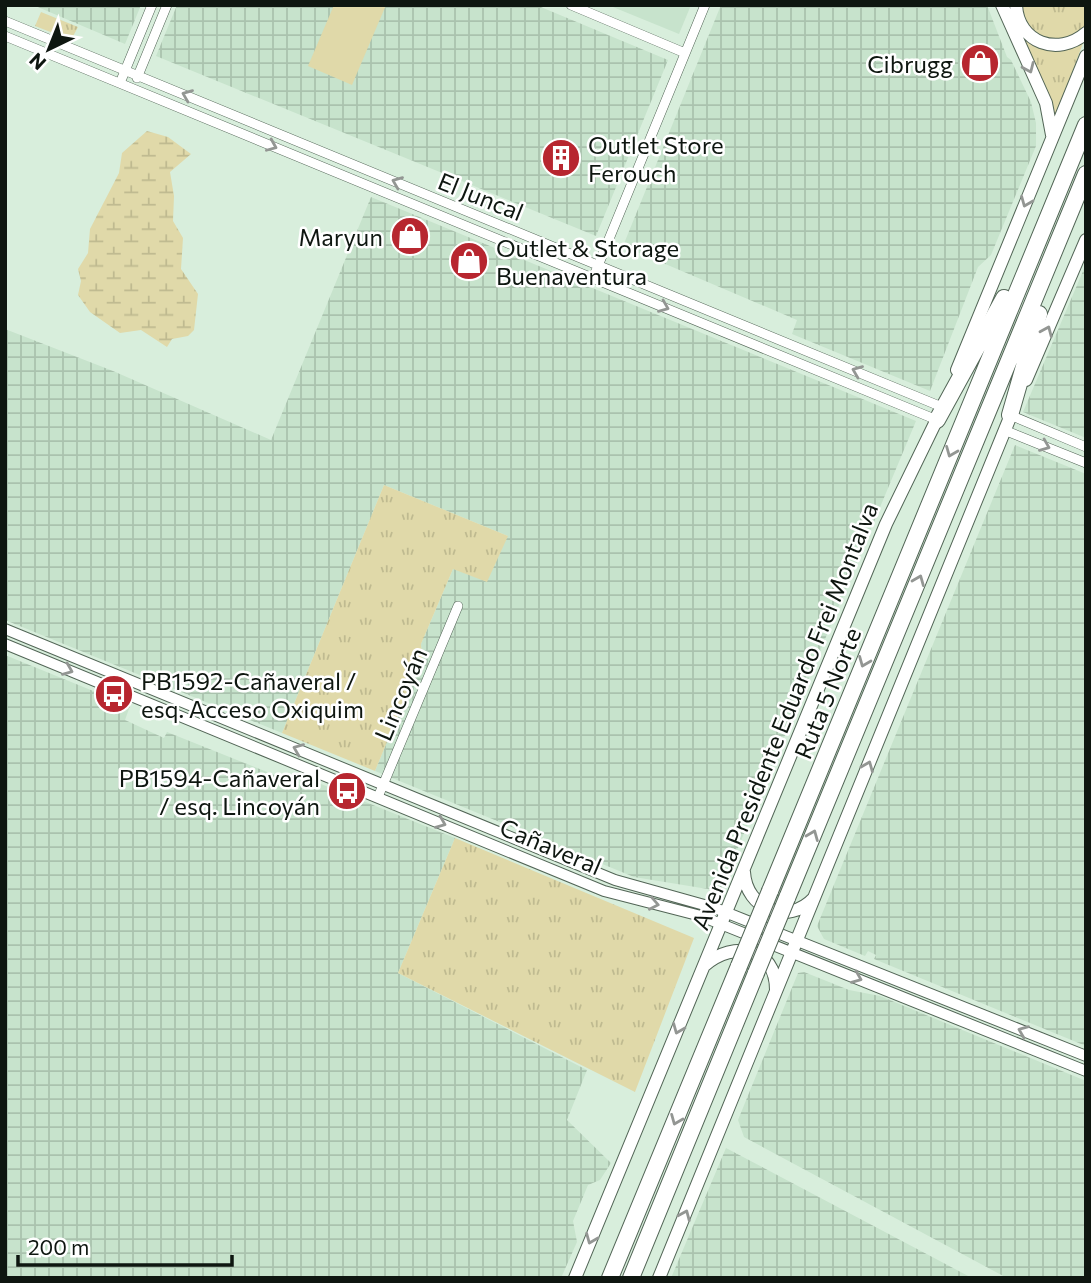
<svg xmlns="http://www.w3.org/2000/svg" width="1091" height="1283" font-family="Commissioner,sans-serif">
	<defs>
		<pattern id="industrial-grid" width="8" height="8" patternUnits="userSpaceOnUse" patternTransform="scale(1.75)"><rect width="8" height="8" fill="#c7e3cc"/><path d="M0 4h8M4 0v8" fill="none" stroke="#aac2ae"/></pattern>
		<pattern id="grass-tufts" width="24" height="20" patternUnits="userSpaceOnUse" patternTransform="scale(1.75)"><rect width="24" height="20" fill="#e0d9a9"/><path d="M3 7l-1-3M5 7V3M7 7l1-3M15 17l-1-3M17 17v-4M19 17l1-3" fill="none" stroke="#bfba90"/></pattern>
		<pattern id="wetland-marsh" width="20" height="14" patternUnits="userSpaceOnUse" patternTransform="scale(1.75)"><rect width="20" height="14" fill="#e0d9a9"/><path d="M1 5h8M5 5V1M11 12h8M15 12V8" fill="none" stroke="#bfba90"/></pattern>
	</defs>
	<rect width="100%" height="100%" fill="#d8eedc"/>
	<path fill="#c7e3cc" d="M 608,5 L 691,5 L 679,34 Z"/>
	<path fill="url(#industrial-grid)" d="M 33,5 L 141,5 L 125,44 Z
		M 177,5 L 536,5 L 668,60 L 596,236 L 156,56 Z
		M 721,5 L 987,5 L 1007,57 L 1011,60 L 1031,102 L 1036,123 L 1036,146 L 991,255 L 978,267 L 930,391 L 792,334 L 797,320 L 623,246 Z
		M 371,197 L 916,421 L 720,891 L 634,877 L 375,771 L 422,657 L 421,644 L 453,569 L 508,536 L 384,485 L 282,733 L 5,620 L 5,329 L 113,371 L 271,440 Z
		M 1086,264 L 1086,438 L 1023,412 Z
		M 1015,445 L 1086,474 L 1086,1046 L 874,959 L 876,955 L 868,951 L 865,956 L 824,939 L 817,926 Z
		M 5,655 L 130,706 L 125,720 L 164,738 L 167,732 L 302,786 L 306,778 L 455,838 L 398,973 L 587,1070 L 567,1120 L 611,1163 L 600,1180 L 588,1185 L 573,1221 L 577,1242 L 561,1278 L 5,1278 Z
		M 804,972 L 849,990 L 880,996 L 1086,1081 L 1086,1278 L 1007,1278 L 744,1137 L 738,1120 L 798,973 Z
		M 726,1148 L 972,1278 L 671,1278 Z"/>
	<path fill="url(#grass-tufts)" d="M 1005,5 L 1012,5 L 1037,47 C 1055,52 1067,50 1083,43 L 1054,122 Z
		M 1020,5 L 1086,5 L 1086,27 L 1077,37 L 1051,44 L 1025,26 Z
		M 41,12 L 78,27 L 71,40 L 35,26 Z
		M 384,485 L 508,536 L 487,582 L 453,569 L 421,644 L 422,657 L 375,771 L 282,733 Z
		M 455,838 L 694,938 L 635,1092 L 398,973 Z"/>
	<path fill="url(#wetland-marsh)" d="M 147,131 L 168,137 L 191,154 L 170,172 L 174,196 L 173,221 L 183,238 L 181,269 L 198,294 L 194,330 L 188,336 L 172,339 L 167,347 L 141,330 L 120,333 L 90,312 L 78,295 L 81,281 L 78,269 L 88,253 L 90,229 L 119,173 L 122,153 Z"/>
	<path fill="#e0d9a9" d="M 334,5 L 386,5 L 352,85 L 308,66 Z"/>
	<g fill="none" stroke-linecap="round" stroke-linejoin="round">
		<g stroke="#526556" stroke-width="10">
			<path id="minor" d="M 571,5 L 685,53
				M 5,21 L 942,407
				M 5,36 L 937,420
				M 137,78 L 167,5
				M 120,83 L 152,5
				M 593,278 L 705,5
				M 1010,415 L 1086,447
				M 1004,430 L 1086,463
				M 378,797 L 458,606"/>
		</g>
		<g stroke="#526556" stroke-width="12">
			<path id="tertiary" d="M 5,629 L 615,880 L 715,908 L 1086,1056
				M 5,644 L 604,891 L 701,916 L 1086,1071"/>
		</g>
		<g stroke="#526556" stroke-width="14">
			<path id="secondary" d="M 1002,5 L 1046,103 L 1052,135
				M 1016,5 C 1018,43 1058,57 1086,33
				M 957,370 L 1086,56
				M 1026,380 L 1086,240
				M 744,872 C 746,909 788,926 814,898
				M 705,965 C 733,941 776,946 776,990
				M 575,1278 L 886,524 L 940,413
				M 659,1278 L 1013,410"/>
		</g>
		<g stroke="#526556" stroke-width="18">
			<path id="motorway" d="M 1010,415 L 1039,314
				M 937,420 L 1004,298
				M 770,891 L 1086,125
				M 787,898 L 1086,174
				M 610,1278 L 739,966
				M 631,1278 L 756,973"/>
		</g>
		<use href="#minor" stroke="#fff" stroke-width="9"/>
		<use href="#tertiary" stroke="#fff" stroke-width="10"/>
		<use href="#secondary" stroke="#fff" stroke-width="12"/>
		<use href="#motorway" stroke="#fff" stroke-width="16"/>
		<g stroke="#526556" stroke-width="18" stroke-linecap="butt">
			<path id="motorway-bridge" d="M 739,966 L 770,891
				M 756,973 L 787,898"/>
		</g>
		<use href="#motorway-bridge" stroke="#fff" stroke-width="16"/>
	</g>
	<defs><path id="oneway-chevron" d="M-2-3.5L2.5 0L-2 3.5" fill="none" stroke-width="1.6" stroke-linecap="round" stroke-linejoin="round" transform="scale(1.75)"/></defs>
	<g stroke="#939693">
		<use href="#oneway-chevron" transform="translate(1029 68) rotate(66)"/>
		<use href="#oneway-chevron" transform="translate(187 95) rotate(-158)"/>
		<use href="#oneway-chevron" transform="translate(272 146) rotate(23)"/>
		<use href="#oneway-chevron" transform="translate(397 182) rotate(-158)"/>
		<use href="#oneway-chevron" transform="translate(1026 202) rotate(112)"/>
		<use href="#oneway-chevron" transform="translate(664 307) rotate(22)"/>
		<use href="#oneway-chevron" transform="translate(1047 331) rotate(-67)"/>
		<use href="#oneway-chevron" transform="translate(857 371) rotate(-158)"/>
		<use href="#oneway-chevron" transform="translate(1045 446) rotate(22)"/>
		<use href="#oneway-chevron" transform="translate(951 452) rotate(112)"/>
		<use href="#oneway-chevron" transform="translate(919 580) rotate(-68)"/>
		<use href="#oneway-chevron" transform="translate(864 662) rotate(112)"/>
		<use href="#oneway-chevron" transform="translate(68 670) rotate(22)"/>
		<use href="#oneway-chevron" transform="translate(298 749) rotate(-158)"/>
		<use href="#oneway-chevron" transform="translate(868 766) rotate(-68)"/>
		<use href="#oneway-chevron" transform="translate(441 823) rotate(22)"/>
		<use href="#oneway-chevron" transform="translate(813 835) rotate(-68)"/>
		<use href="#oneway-chevron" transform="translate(654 904) rotate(11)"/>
		<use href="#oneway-chevron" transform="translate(857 978) rotate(22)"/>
		<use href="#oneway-chevron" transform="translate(678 1029) rotate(112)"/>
		<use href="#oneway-chevron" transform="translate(1023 1031) rotate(-158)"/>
		<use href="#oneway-chevron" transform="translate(676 1120) rotate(112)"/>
		<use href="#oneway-chevron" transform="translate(685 1215) rotate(-67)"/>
		<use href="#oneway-chevron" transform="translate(591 1239) rotate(112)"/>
	</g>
	<defs>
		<g id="shop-disc" transform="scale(2.0125)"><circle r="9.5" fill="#b7262f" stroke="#fff"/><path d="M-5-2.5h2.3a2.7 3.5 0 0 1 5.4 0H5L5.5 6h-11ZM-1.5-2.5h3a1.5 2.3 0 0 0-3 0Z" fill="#fff"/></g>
		<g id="building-disc" transform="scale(2.0125)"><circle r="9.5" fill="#b7262f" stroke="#fff"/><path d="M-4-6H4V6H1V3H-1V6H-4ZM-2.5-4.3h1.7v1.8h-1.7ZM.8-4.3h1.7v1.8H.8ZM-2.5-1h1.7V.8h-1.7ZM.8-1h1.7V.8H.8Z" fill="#fff"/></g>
		<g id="bus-disc" transform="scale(2.0125)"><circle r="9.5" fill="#b7262f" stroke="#fff"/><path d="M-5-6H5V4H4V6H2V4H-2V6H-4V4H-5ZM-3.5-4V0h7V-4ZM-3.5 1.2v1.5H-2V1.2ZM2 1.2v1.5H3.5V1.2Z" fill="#fff"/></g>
	</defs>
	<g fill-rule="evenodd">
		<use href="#shop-disc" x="980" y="63"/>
		<use href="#building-disc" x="561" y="158"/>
		<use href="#shop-disc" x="410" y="236"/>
		<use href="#shop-disc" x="469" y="261"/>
		<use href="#bus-disc" x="114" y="694"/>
		<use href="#bus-disc" x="347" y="791"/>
	</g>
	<g text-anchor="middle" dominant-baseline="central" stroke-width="5" stroke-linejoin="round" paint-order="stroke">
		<g font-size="24" fill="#0e1610" stroke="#fff" text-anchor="end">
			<text x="953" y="63">Cibrugg</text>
			<text x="588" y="144" text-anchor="start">Outlet Store<tspan x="588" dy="28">Ferouch</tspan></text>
			<text x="383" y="236">Maryun</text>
			<text x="496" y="247" text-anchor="start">Outlet &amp; Storage<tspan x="496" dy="28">Buenaventura</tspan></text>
			<text x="141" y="680" text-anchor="start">PB1592-Cañaveral /<tspan x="141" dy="28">esq. Acceso Oxiquim</tspan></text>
			<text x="320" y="777">PB1594-Cañaveral<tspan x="320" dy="28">/ esq. Lincoyán</tspan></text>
		</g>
		<g font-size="24" fill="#0e1610" stroke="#fff">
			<text transform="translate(481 196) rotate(22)">El Juncal</text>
			<text transform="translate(827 693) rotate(-68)">Ruta 5 Norte</text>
			<text transform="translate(400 694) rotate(-67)">Lincoyán</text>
			<text transform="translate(784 716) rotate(-68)">Avenida Presidente Eduardo Frei Montalva</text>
			<text transform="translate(551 846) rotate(23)">Cañaveral</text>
		</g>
	</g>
	<rect width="1091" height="1283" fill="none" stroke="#0e1610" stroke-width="14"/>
	<g transform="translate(49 49) rotate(223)" stroke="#ffffff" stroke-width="5" paint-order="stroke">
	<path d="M0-5L12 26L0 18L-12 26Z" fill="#0e1610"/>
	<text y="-10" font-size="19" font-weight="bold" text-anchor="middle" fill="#0e1610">N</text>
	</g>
	<path d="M18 1255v10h214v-10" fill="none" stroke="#0e1610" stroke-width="3.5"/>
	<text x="28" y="1255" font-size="21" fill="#0e1610" stroke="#ffffff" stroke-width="5" paint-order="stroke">200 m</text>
</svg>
